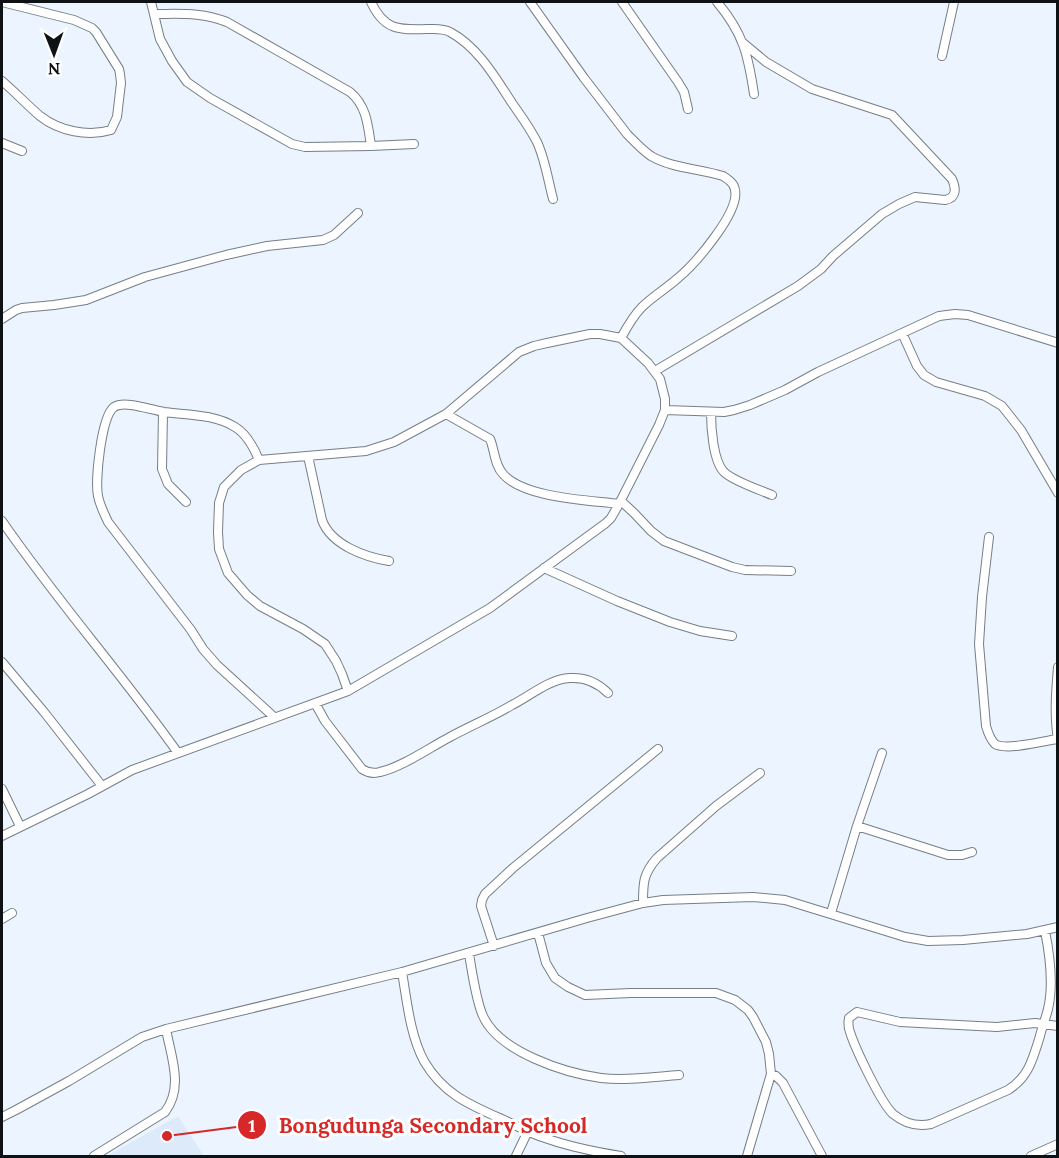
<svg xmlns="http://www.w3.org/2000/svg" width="1059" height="1158" font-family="Lora,serif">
	<rect width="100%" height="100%" fill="#ecf5ff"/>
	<path fill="#dceafa" d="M 178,1116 L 204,1156 L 107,1156 Z"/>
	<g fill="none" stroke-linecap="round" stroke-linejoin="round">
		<g stroke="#767e86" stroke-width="10">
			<path id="street" d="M 2,2 L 74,20 L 92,28 L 96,32 L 119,69 L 120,74 L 121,83 L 117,117 L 111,130 C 88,137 59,131 40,116 C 27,105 15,92 2,81
				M 151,2 L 160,39 L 172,61 L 187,82 L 210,98 L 292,144 L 305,147 L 371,146 L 414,144
				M 371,2 C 384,30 398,30 427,29 C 435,29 443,28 450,32 C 478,47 495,77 512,103 C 521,116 530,128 537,142 C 545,159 548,180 553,199
				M 530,2 L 584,78 L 627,134 C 634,141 642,150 651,156 C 671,168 701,169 723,176 C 729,180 734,183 735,190 C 740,212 695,264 678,278 C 667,288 653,296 642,307 C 633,316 627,327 621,338
				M 622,2 L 678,82 L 684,92 L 688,109
				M 717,2 C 743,33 748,54 754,94
				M 155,14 C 181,14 202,12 227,22 L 350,92 C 367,106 368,126 371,146
				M 942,56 L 954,2
				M 2,143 L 22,151
				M 2,319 L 16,310 L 22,308 L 54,305 L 86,300 L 145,277 L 226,255 L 267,246 L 323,240 L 334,235 L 358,213
				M 902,333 L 917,366 L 924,375 L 936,382 L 985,396 L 1002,406 L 1021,430 L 1058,493
				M 655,371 L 798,286 L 821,269 L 833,256 L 882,214 L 899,204 L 915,197 L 945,200 C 957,198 956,188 952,179 L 892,115 L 812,89 L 766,62 L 742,42
				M 665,410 L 724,412 L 734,410 L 750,405 L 785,390 L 818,372 L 939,316 L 955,314 L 968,315 L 1058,343
				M 163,412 L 162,469 L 168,484 L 186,502
				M 711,412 C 711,427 713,461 724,472 C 733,481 760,490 772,495
				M 446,414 L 490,439 C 495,451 494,464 503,474 C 524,498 588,500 619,504
				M 308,456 L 322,520 C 331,545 365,557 389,561
				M 259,460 C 254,448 247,434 235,427 C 214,414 187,415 164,412 C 151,410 125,400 114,407 C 101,417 95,481 98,496 C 100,506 104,513 108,522 L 191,630 L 203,649 L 217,665 L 274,717
				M 621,501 L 634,513 L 651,531 L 664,541 L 732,567 L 745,570 L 791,571
				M 2,521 C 57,601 122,674 178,753
				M 989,537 L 982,597 L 979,644 L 986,726 C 988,733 990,739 995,744 C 1005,751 1045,741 1057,739
				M 544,568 L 617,601 L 670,622 L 700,631 L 732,636
				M 2,662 L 44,712 L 102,786
				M 1058,667 C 1056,691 1054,715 1058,740
				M 315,703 L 325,721 L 362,769 C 368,773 373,774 380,772 C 402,767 429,748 450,737 C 470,726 492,717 512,705 C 530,696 549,679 570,678 C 585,677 598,683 608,693
				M 2,789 L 20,826
				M 857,826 L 948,855 L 962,855 L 972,852
				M 2,836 L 88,794 L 132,770 L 348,691 L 490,608 L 606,523 L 611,518 L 619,504 L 659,425 L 665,410 L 665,399 L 660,379 L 648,363 L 621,338 L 600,334 L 590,334 L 547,343 L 534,346 L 519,352 L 446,414 L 394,442 L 366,451 L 259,460 L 241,470 L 224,487 L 219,503 L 218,532 L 219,549 L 228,573 L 247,595 L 260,606 L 303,629 L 325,644 L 336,661 L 342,674 L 348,691
				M 643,903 C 643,883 643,874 657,858 L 716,806 L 760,773
				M 831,913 L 857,826 L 882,753
				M 2,919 L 12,913
				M 1045,931 C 1050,956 1054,984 1048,1009 C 1046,1018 1042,1027 1040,1036 C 1033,1058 1029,1077 1008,1090 L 931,1124 C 917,1127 904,1123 893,1114 C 881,1103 855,1048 850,1032 C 848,1027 848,1023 849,1018 L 857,1012 L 900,1022 L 997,1027 L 1035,1023 L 1058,1026
				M 538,933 L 546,963 L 555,978 L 568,987 L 585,995 L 631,993 L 716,993 L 735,1000 L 748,1010 L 753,1017 L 766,1042 L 769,1054 L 771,1074 L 747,1156
				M 494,946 L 481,906 L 482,900 L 485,894 L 513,868 L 658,749
				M 469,954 C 472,971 476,1001 483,1016 C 499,1052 565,1073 601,1078 C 626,1081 653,1077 679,1075
				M 402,972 C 407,1001 410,1035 424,1061 C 443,1094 470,1105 504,1120 C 517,1126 531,1134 545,1138 C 570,1147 596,1152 621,1156
				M 771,1074 L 776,1076 L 783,1083 L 822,1156
				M 2,1117 L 16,1110 L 69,1081 L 142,1037 L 166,1029 L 402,972 L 587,918 L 643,903 L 663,900 L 753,897 L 785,900 L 905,937 L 928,941 L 963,940 L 1027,934 L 1058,927
				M 94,1156 L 165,1112 C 184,1087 171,1057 166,1029
				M 516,1156 L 528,1131
				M 1031,1156 L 1058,1144"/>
		</g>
		<use href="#street" stroke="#fff" stroke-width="8"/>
	</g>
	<path fill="none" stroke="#d62828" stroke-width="2" d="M167 1136L252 1125"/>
	<g fill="#d62828" stroke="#fff" stroke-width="2">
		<circle cx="167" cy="1136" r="6"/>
		<circle cx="252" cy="1125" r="15"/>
	</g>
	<g font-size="18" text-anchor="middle" font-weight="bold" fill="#fff">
		<text x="252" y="1132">1</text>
	</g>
	<g font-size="21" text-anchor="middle" font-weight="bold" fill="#d62828" stroke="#fff" stroke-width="6" stroke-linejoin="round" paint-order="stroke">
		<text x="433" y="1133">Bongudunga Secondary School</text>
	</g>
	<rect width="1059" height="1158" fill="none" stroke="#0f1215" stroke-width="6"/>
	<g transform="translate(54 54) rotate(179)" stroke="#ffffff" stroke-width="4.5" paint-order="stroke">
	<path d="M0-4.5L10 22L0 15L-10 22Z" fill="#0f1215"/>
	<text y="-9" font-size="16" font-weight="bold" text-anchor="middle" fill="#0f1215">N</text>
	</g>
</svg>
